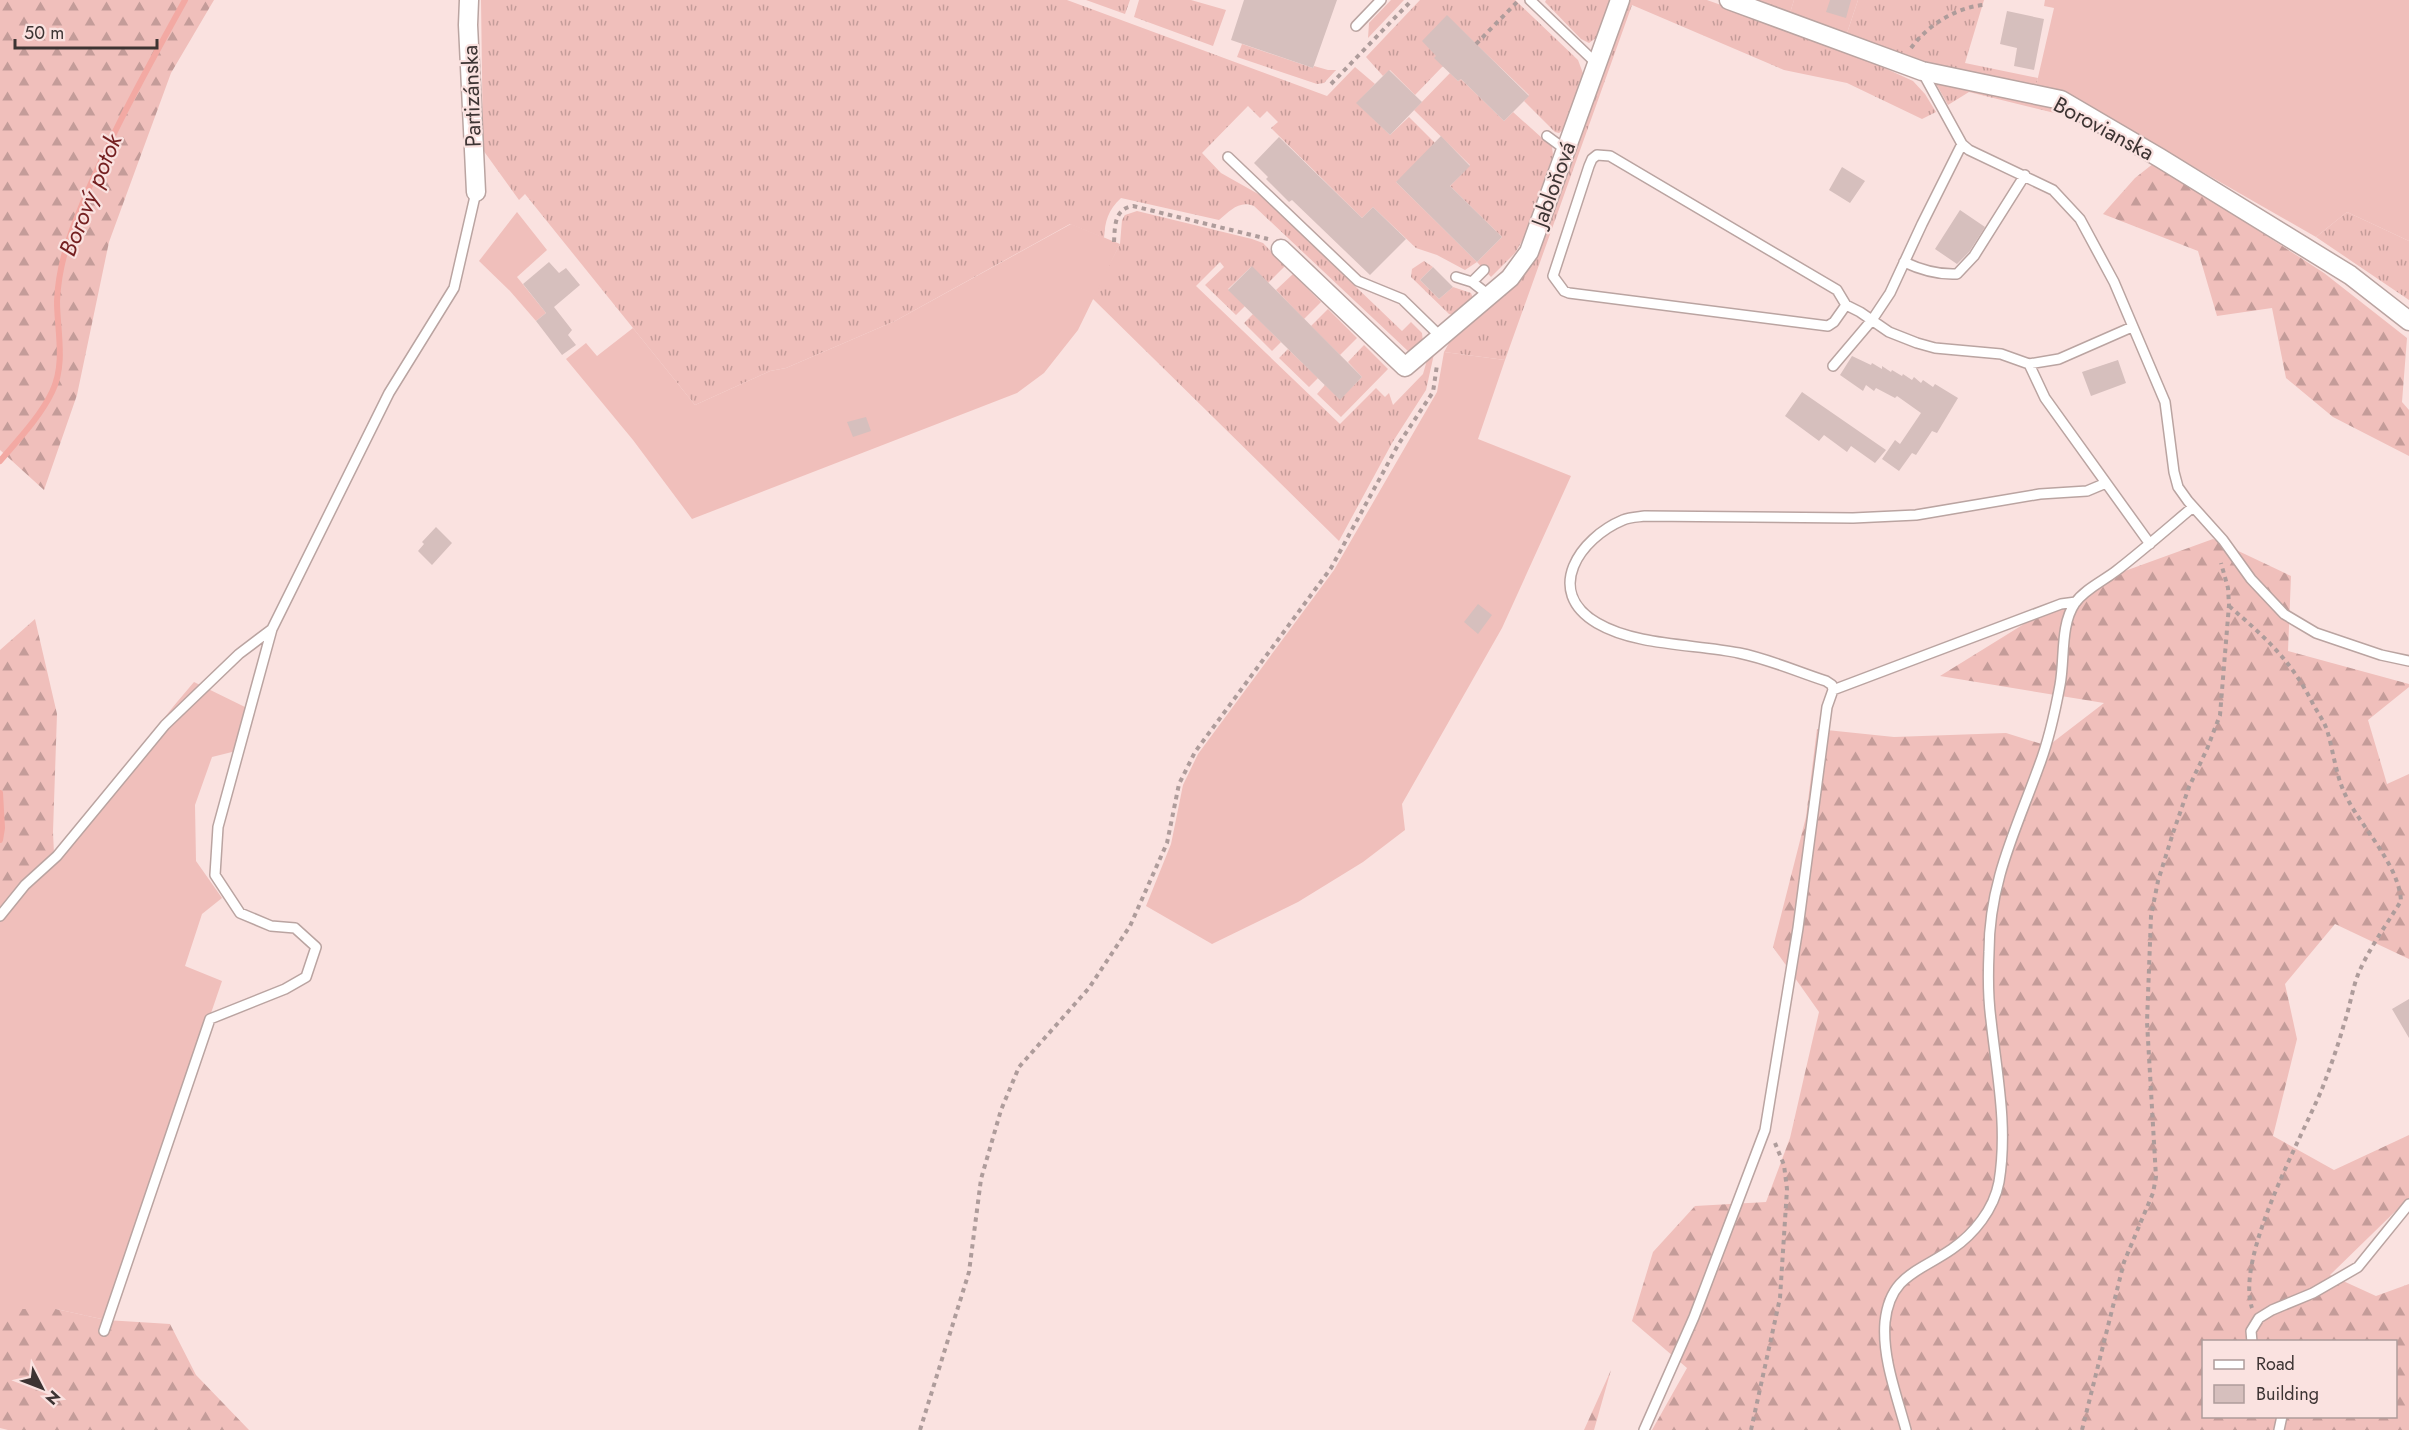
<svg xmlns="http://www.w3.org/2000/svg" width="2409" height="1430" font-family="Jost,sans-serif">
	<defs>
		<pattern id="grass-tufts" width="24" height="20" patternUnits="userSpaceOnUse" patternTransform="scale(1.5)"><rect width="24" height="20" fill="#f0bfbb"/><path d="M3 7l-1-3M5 7V3M7 7l1-3M15 17l-1-3M17 17v-4M19 17l1-3" fill="none" stroke="#c49c99"/></pattern>
		<pattern id="forest-firs" width="22" height="20" patternUnits="userSpaceOnUse" patternTransform="scale(1.5)"><rect width="22" height="20" fill="#f0bfbb"/><path d="M5 1l3.5 6h-7zM16 11l3.5 6h-7z" fill="#c49c99"/></pattern>
	</defs>
	<rect width="100%" height="100%" fill="#fae2e0"/>
	<path fill="url(#grass-tufts)" d="M 481,0 L 1067,0 L 1327,96 L 1355,67 L 1375,84 L 1357,103 L 1390,135 L 1409,117 L 1457,165 L 1396,182 L 1477,262 L 1502,237 L 1450,186 L 1470,165 L 1414,110 L 1450,73 L 1458,81 L 1461,79 L 1504,121 L 1513,112 L 1552,147 L 1553,155 L 1525,236 L 1515,253 L 1491,277 L 1477,262 L 1465,270 L 1437,255 L 1416,248 L 1373,207 L 1362,218 L 1271,128 L 1278,122 L 1267,111 L 1260,118 L 1248,106 L 1202,153 L 1221,173 L 1260,195 L 1402,331 L 1411,322 L 1422,333 L 1423,342 L 1409,352 L 1254,206 C 1239,200 1230,211 1219,220 L 1121,198 C 1108,210 1105,221 1104,238 L 1070,224 L 895,321 L 786,368 L 770,371 L 695,405 L 525,194 L 519,200 L 483,150 Z
		M 1086,0 L 1130,0 L 1125,14 Z
		M 1139,0 L 1191,0 L 1226,10 L 1213,46 L 1134,17 Z
		M 1391,0 L 1404,0 L 1368,38 L 1369,23 Z
		M 1420,0 L 1515,0 L 1578,60 L 1584,76 L 1563,130 L 1559,133 L 1555,132 L 1524,101 L 1529,95 L 1447,16 L 1436,56 L 1443,66 L 1415,95 L 1390,70 L 1383,76 L 1366,57 Z
		M 1546,0 L 1610,0 L 1596,38 L 1589,43 L 1581,39 L 1545,2 Z
		M 1628,0 L 1707,0 L 1843,49 L 1913,81 L 1925,94 L 1936,112 L 1922,119 L 1847,83 L 1784,70 L 1632,5 L 1505,360 L 1444,352 L 1449,343 L 1511,289 L 1534,260 Z
		M 1755,0 L 1794,0 L 1790,13 Z
		M 1858,0 L 1984,0 L 1965,63 L 2038,78 L 2036,86 L 1923,62 L 1847,33 Z
		M 1242,44 L 1313,68 L 1314,66 L 1328,70 L 1336,70 L 1324,83 L 1317,84 L 1237,57 Z
		M 1935,82 L 2058,106 L 2154,163 L 2067,116 L 1969,92 L 1948,105 Z
		M 1137,211 L 1252,239 L 1263,243 L 1285,266 L 1268,283 L 1251,267 L 1228,289 L 1245,306 L 1236,315 L 1205,285 L 1224,267 L 1220,262 L 1196,286 L 1340,424 L 1376,388 L 1385,397 L 1389,393 L 1393,405 L 1423,374 L 1427,360 L 1434,354 L 1426,390 L 1392,443 L 1339,541 L 1092,298 L 1120,244 L 1122,220 L 1125,215 Z
		M 2347,212 L 2409,241 L 2409,300 L 2316,237 Z
		M 1424,261 L 1433,267 L 1420,280 L 1439,299 L 1453,287 L 1471,293 L 1473,298 L 1453,315 L 1449,314 L 1411,277 L 1412,269 Z
		M 1293,274 L 1321,302 L 1304,319 L 1276,290 Z
		M 1328,309 L 1357,338 L 1340,355 L 1311,326 Z
		M 1253,314 L 1281,342 L 1272,351 L 1244,323 Z
		M 1364,345 L 1388,369 L 1341,417 L 1317,394 L 1325,385 L 1340,399 L 1362,377 L 1348,362 Z
		M 1288,349 L 1318,378 L 1309,387 L 1279,358 Z"/>
	<path fill="url(#forest-firs)" fill-rule="evenodd" d="M 0,0 L 214,0 L 171,73 L 109,242 L 77,395 L 44,490 L 0,450 Z
		M 2154,163 L 2324,273 L 2407,338 L 2402,402 L 2409,410 L 2409,456 L 2333,417 L 2286,378 L 2272,308 L 2217,316 L 2198,251 L 2103,214 L 2135,178 Z
		M 2213,539 L 2291,576 L 2288,651 L 2409,684 L 2409,687 L 2368,720 L 2387,784 L 2409,774 L 2409,959 L 2335,924 L 2285,984 L 2297,1039 L 2273,1136 L 2334,1170 L 2409,1135 L 2409,1198 L 2330,1275 L 2376,1296 L 2409,1284 L 2409,1430 L 1652,1430 L 1687,1368 L 1632,1321 L 1653,1252 L 1695,1206 L 1766,1202 L 1790,1138 L 1819,1012 L 1773,947 L 1806,817 L 1817,729 L 1894,737 L 2006,733 L 2048,746 L 2104,703 L 1940,676 L 2024,624 L 2111,576 ZM 2204,1342 L 2396,1342 L 2396,1416 L 2204,1416 Z
		M 35,619 L 57,714 L 53,832 L 54,854 L 0,913 L 0,650 Z
		M 0,1309 L 56,1309 L 106,1320 L 170,1324 L 196,1375 L 249,1430 L 8,1430 L 0,1428 Z
		M 1611,1370 L 1594,1430 L 1584,1430 Z"/>
	<path fill="#f0bfbb" d="M 1794,0 L 1858,0 L 1847,33 L 1790,13 Z
		M 2045,0 L 2409,0 L 2409,241 L 2347,212 L 2316,237 L 2063,92 L 2036,86 L 2054,8 L 2044,6 Z
		M 517,212 L 547,250 L 517,277 L 546,313 L 536,321 L 510,291 L 479,261 Z
		M 1071,224 L 1120,244 L 1078,330 L 1044,373 L 1017,393 L 692,519 L 633,440 L 566,359 L 586,343 L 597,356 L 633,328 L 695,405 L 770,371 L 786,368 L 895,321 Z
		M 1444,352 L 1505,360 L 1478,439 L 1571,476 L 1502,628 L 1402,804 L 1405,830 L 1363,862 L 1298,902 L 1212,944 L 1146,906 L 1171,844 L 1183,785 L 1198,754 L 1334,570 L 1437,392 Z
		M 194,682 L 247,708 L 236,751 L 212,757 L 195,805 L 196,861 L 222,898 L 202,914 L 185,966 L 222,981 L 106,1320 L 56,1309 L 0,1309 L 0,913 C 41,868 82,822 119,774 C 144,743 168,712 194,682 Z"/>
	<g fill="none" stroke-linecap="round" stroke-linejoin="round">
		<path stroke="#f3a9a3" stroke-width="6" d="M 0,461 C 18,440 40,417 52,392 C 66,364 57,330 57,301 C 58,277 64,252 72,230 C 102,150 144,74 185,0
			M 0,793 L 2,828 L 0,840"/>
	</g>
	<path fill="#d6bfbd" d="M 1244,0 L 1337,0 L 1313,68 L 1231,40 Z
		M 1830,0 L 1851,0 L 1846,18 L 1826,12 Z
		M 2007,11 L 2044,19 L 2034,70 L 2014,66 L 2017,48 L 2000,44 Z
		M 1447,15 L 1529,96 L 1504,121 L 1461,79 L 1458,81 L 1434,58 L 1436,56 L 1422,41 Z
		M 1389,70 L 1422,102 L 1390,135 L 1356,103 Z
		M 1441,136 L 1470,166 L 1450,186 L 1502,237 L 1477,262 L 1396,182 Z
		M 1279,137 L 1362,218 L 1373,207 L 1406,239 L 1370,275 L 1292,200 L 1289,202 L 1266,179 L 1268,177 L 1254,163 Z
		M 1842,167 L 1865,181 L 1850,203 L 1829,190 Z
		M 1960,210 L 1985,227 L 1969,252 L 1957,264 L 1935,249 Z
		M 549,262 L 559,273 L 566,268 L 580,285 L 554,307 L 572,330 L 568,335 L 576,345 L 562,355 L 536,321 L 546,313 L 523,284 Z
		M 1252,266 L 1362,377 L 1340,400 L 1228,290 Z
		M 1433,267 L 1453,287 L 1439,299 L 1420,280 Z
		M 1852,356 L 1871,365 L 1872,363 L 1882,369 L 1882,366 L 1891,372 L 1892,370 L 1902,376 L 1903,374 L 1912,380 L 1914,377 L 1921,383 L 1923,380 L 1933,387 L 1935,384 L 1958,398 L 1937,433 L 1932,431 L 1916,455 L 1912,453 L 1899,471 L 1882,459 L 1895,440 L 1900,444 L 1921,413 L 1897,396 L 1895,398 L 1876,388 L 1874,391 L 1866,385 L 1863,391 L 1840,375 Z
		M 2118,360 L 2126,383 L 2091,396 L 2082,372 Z
		M 1802,392 L 1886,450 L 1875,463 L 1851,446 L 1847,452 L 1824,435 L 1819,441 L 1785,416 Z
		M 866,417 L 871,431 L 853,437 L 847,422 Z
		M 436,527 L 452,543 L 432,565 L 418,551 L 424,544 L 422,542 Z
		M 1478,604 L 1492,615 L 1478,634 L 1464,622 Z
		M 2409,999 L 2409,1038 L 2392,1009 Z"/>
	<g fill="none" stroke-linecap="round" stroke-linejoin="round">
		<g stroke="#baa4a1" stroke-width="12">
			<path id="lane" d="M 1530,0 L 1596,63
				M 1356,26 L 1381,0
				M 1923,73 L 1962,144 L 1969,150 L 2053,190 L 2080,219 L 2114,282 L 2165,402 L 2174,472 L 2178,487 L 2188,501 L 2223,540 L 2251,579 L 2284,614 L 2316,633 L 2381,655 L 2409,661
				M 1547,136 L 1566,150
				M 1228,157 L 1358,281 L 1402,299 L 1441,337
				M 1904,262 C 1921,270 1938,275 1957,274 L 1974,256 L 2025,175
				M 1456,277 L 1472,282 L 1490,296
				M 1472,282 L 1484,270
				M 1846,305 L 1834,322 L 1828,326 L 1569,293 L 1564,291 L 1553,276 L 1589,166 L 1592,159 L 1597,155 L 1610,156 L 1837,290 L 1846,305 L 1860,312 L 1889,332 L 1917,343 L 1935,348 L 2001,354 L 2029,364 L 2059,359 L 2132,327
				M 2029,364 L 2045,398 L 2150,544
				M 1833,366 L 1872,320 L 1890,293 L 1922,224 L 1962,144
				M 272,629 L 389,393 L 454,288 L 476,192
				M 1833,690 L 2061,604 L 2076,602
				M 0,916 L 25,885 L 57,856 L 165,725 L 239,654 L 272,629 L 218,827 L 215,875 L 240,913 L 271,926 L 295,928 L 316,947 L 306,977 L 285,989 L 210,1019 L 104,1331
				M 2252,1342 L 2251,1331 L 2259,1318 L 2272,1310 L 2313,1293 L 2358,1267 L 2409,1204
				M 1644,1430 L 1694,1317 L 1765,1130 L 1798,928 L 1827,707 L 1833,690 L 1832,685 L 1826,681 C 1798,672 1769,659 1739,653 C 1695,644 1636,646 1597,623 C 1543,591 1580,538 1623,520 C 1630,517 1638,517 1645,516 L 1853,518 L 1916,515 L 2040,494 L 2087,491 L 2106,483
				M 1906,1430 C 1897,1396 1882,1358 1885,1322 C 1890,1275 1919,1272 1952,1249 C 1974,1234 1994,1209 1999,1182 C 2008,1127 1997,1075 1991,1020 C 1988,998 1988,974 1989,952 C 1989,882 2016,830 2039,766 C 2049,740 2055,712 2060,685 C 2065,659 2060,625 2075,603 C 2085,589 2103,581 2116,571 C 2143,550 2168,528 2193,507
				M 2279,1430 L 2282,1416"/>
		</g>
		<g stroke="#baa4a1" stroke-width="21">
			<path id="street" d="M 469,0 L 468,25 L 476,192
				M 1729,0 L 1922,71 L 2061,100 L 2160,158 L 2350,275 L 2409,321
				M 1281,249 L 1405,367 L 1510,278 L 1529,252 L 1620,0"/>
		</g>
		<path stroke="#ae9c9b" stroke-width="4" stroke-dasharray="4.5 4.5" stroke-linecap="butt" d="M 1476,44 L 1518,1
			M 1911,48 C 1928,25 1955,8 1983,5
			M 1331,84 L 1412,0
			M 1114,242 C 1115,226 1114,209 1133,206 L 1268,239
			M 2229,606 C 2266,638 2292,661 2314,706 C 2319,714 2324,722 2327,730 C 2334,753 2336,779 2348,800 C 2364,830 2399,866 2401,901 C 2387,924 2370,947 2359,972 C 2352,989 2350,1007 2344,1024 C 2338,1046 2330,1068 2322,1089 C 2301,1139 2235,1257 2252,1308
			M 920,1430 L 969,1272 L 981,1179 L 1001,1110 L 1019,1067 L 1089,988 L 1130,926 L 1167,843 L 1179,784 L 1195,752 L 1331,568 L 1398,445 L 1433,392 L 1437,365
			M 1751,1430 L 1780,1298 L 1787,1189 L 1784,1165 L 1775,1143
			M 2082,1430 L 2124,1262 L 2153,1193 L 2156,1177 L 2147,1022 L 2151,916 L 2158,881 L 2173,833 L 2189,787 L 2207,749 L 2220,715 L 2229,605 L 2228,588 L 2221,563"/>
		<use href="#lane" stroke="#fff" stroke-width="9"/>
		<use href="#street" stroke="#fff" stroke-width="18"/>
	</g>
	<g text-anchor="middle" dominant-baseline="central" stroke-width="4.5" stroke-linejoin="round" paint-order="stroke">
		<g font-size="22" fill="#3d3433" stroke="#fae2e0">
			<text transform="translate(471 96) rotate(-92)">Partizánska</text>
			<text transform="translate(2104 128) rotate(28)">Borovianska</text>
			<text transform="translate(1553 184) rotate(-70)">Jabloňová</text>
		</g>
		<g font-size="24" font-style="italic" fill="#741f20" stroke="#fae2e0">
			<text transform="translate(90 195) rotate(-68)">Borový potok</text>
		</g>
	</g>
	<rect x="2202" y="1340" width="195" height="78" fill="#fae2e0" stroke="#ae9c9b" stroke-width="1.5"/>
	<rect x="2214" y="1360" width="30" height="9" fill="#ffffff" stroke="#ae9c9b" stroke-width="1.5"/>
	<text x="2256" y="1370" font-size="18" fill="#3d3433">Road</text>
	<rect x="2214" y="1385" width="30" height="18" fill="#d6bfbd" stroke="#ae9c9b" stroke-width="1.5"/>
	<text x="2256" y="1400" font-size="18" fill="#3d3433">Building</text>
	<g transform="translate(42 1388) rotate(132)" stroke="#fae2e0" stroke-width="4.5" paint-order="stroke">
	<path d="M0-4.5L10 22L0 15L-10 22Z" fill="#3d3433"/>
	<text y="-9" font-size="16" font-weight="bold" text-anchor="middle" fill="#3d3433">N</text>
	</g>
	<path d="M15 39v9h142v-9" fill="none" stroke="#3d3433" stroke-width="3"/>
	<text x="24" y="39" font-size="18" fill="#3d3433" stroke="#fae2e0" stroke-width="4.5" paint-order="stroke">50 m</text>
</svg>
